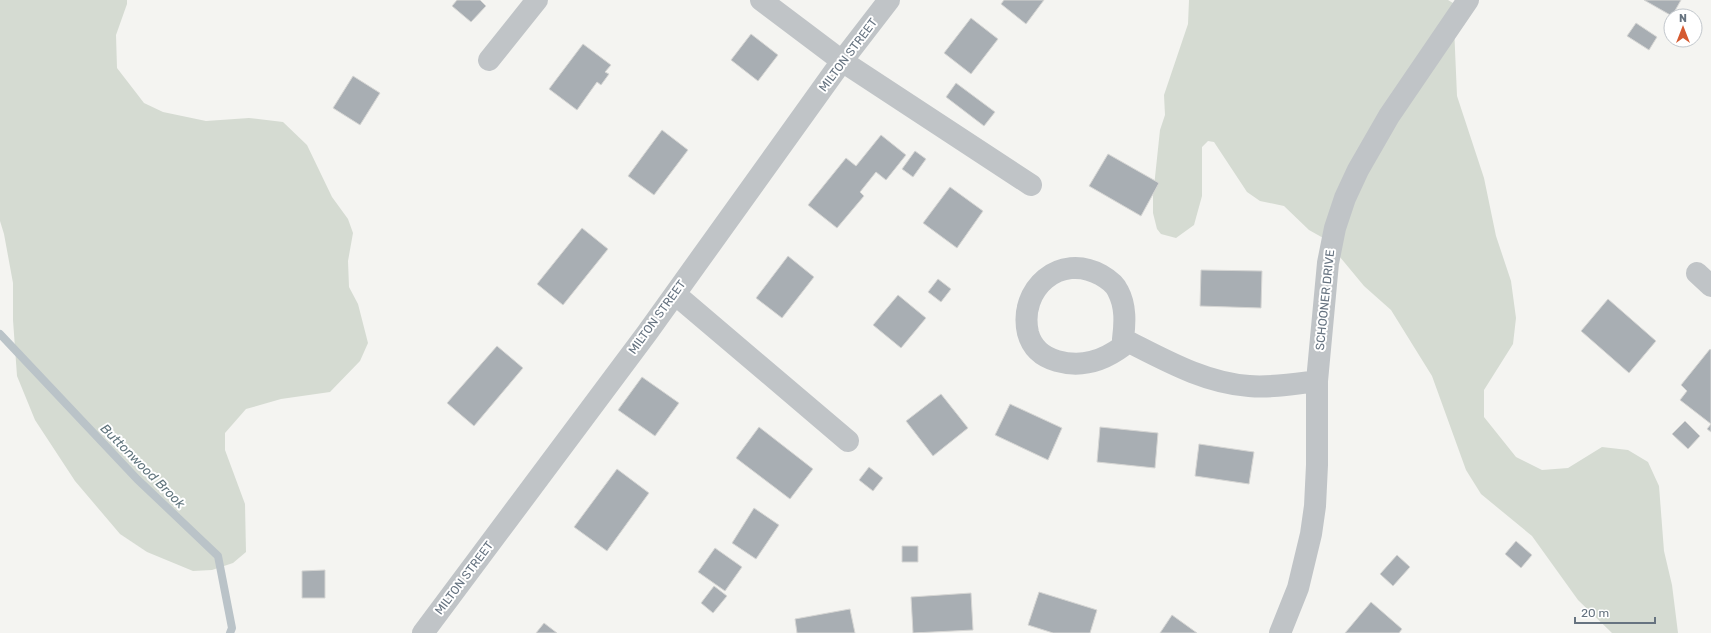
<svg xmlns="http://www.w3.org/2000/svg" width="1711" height="633" font-family="Rubik,sans-serif">
	<rect width="100%" height="100%" fill="#f4f4f1"/>
	<path fill="#d5dbd2" d="M 0,0 L 127,0 L 127,4 L 116,35 L 117,68 L 144,103 L 163,112 L 206,121 L 249,118 L 283,122 L 307,145 L 332,197 L 348,219 L 353,233 L 348,261 L 349,287 L 358,304 L 368,343 L 360,361 L 330,392 L 281,399 L 246,409 L 225,433 L 225,450 L 245,504 L 246,552 L 233,563 L 212,570 L 193,571 L 147,552 L 120,534 L 75,481 L 35,420 L 17,376 L 13,320 L 13,283 L 4,234 L 0,221 Z
		M 1189,0 L 1448,0 L 1453,3 L 1457,96 L 1484,178 L 1496,236 L 1511,281 L 1516,318 L 1513,344 L 1484,390 L 1484,417 L 1516,457 L 1542,470 L 1568,468 L 1602,447 L 1628,450 L 1648,462 L 1659,486 L 1664,551 L 1672,585 L 1678,633 L 1612,633 L 1578,600 L 1532,536 L 1481,494 L 1466,470 L 1432,376 L 1391,310 L 1364,286 L 1325,239 L 1309,230 L 1284,206 L 1260,201 L 1247,192 L 1214,142 L 1208,141 L 1202,147 L 1202,196 L 1194,225 L 1176,238 L 1161,234 L 1157,229 L 1153,213 L 1153,196 L 1160,130 L 1165,115 L 1164,95 L 1188,24 Z"/>
	<g fill="none" stroke-linecap="round" stroke-linejoin="round">
		<path stroke="#bac3c8" stroke-width="8" d="M 0,334 L 137,479 L 218,556 L 232,628 L 230,633"/>
	</g>
	<path fill="#a8aeb3" stroke="#d6d6d4" d="M 457,0 L 480,0 L 486,6 L 471,22 L 452,6 Z
		M 1004,0 L 1044,0 L 1026,24 L 1001,4 Z
		M 1644,0 L 1681,0 L 1672,16 Z
		M 971,18 L 998,39 L 971,74 L 944,53 Z
		M 1636,23 L 1657,37 L 1649,50 L 1627,36 Z
		M 751,34 L 778,55 L 758,81 L 731,60 Z
		M 583,44 L 611,65 L 605,72 L 609,74 L 601,85 L 597,82 L 577,110 L 549,89 Z
		M 353,76 L 380,93 L 360,125 L 333,108 Z
		M 956,83 L 995,112 L 984,126 L 946,97 Z
		M 662,130 L 688,150 L 654,195 L 628,176 Z
		M 881,135 L 906,155 L 886,180 L 876,172 L 860,192 L 864,196 L 837,228 L 808,205 L 846,158 L 856,166 Z
		M 915,151 L 926,159 L 913,177 L 902,169 Z
		M 1108,154 L 1159,183 L 1141,216 L 1089,186 Z
		M 950,187 L 983,211 L 957,248 L 923,223 Z
		M 582,228 L 608,249 L 563,305 L 537,284 Z
		M 788,256 L 814,277 L 782,318 L 756,298 Z
		M 1201,270 L 1262,271 L 1261,308 L 1200,306 Z
		M 938,279 L 951,289 L 941,302 L 928,292 Z
		M 898,295 L 926,318 L 901,348 L 873,325 Z
		M 1608,299 L 1656,341 L 1629,373 L 1581,331 Z
		M 497,346 L 523,368 L 474,426 L 447,403 Z
		M 1710,349 L 1711,350 L 1711,432 L 1707,429 L 1711,424 L 1680,400 L 1687,391 L 1681,385 Z
		M 642,377 L 679,403 L 655,436 L 618,410 Z
		M 941,394 L 968,428 L 933,456 L 906,421 Z
		M 1010,404 L 1062,428 L 1048,460 L 995,435 Z
		M 1685,421 L 1700,436 L 1688,449 L 1672,434 Z
		M 759,427 L 813,469 L 790,499 L 736,458 Z
		M 1100,427 L 1158,433 L 1155,468 L 1097,462 Z
		M 1199,444 L 1254,452 L 1249,484 L 1195,476 Z
		M 869,467 L 883,478 L 873,491 L 859,480 Z
		M 617,469 L 649,493 L 607,551 L 574,527 Z
		M 754,508 L 779,525 L 756,559 L 732,543 Z
		M 1516,541 L 1532,555 L 1521,568 L 1505,554 Z
		M 902,546 L 918,546 L 918,562 L 902,562 Z
		M 715,548 L 742,567 L 725,591 L 698,572 Z
		M 1397,555 L 1410,567 L 1393,586 L 1380,574 Z
		M 325,570 L 325,598 L 302,598 L 302,571 Z
		M 714,586 L 727,596 L 713,613 L 701,603 Z
		M 1039,592 L 1097,610 L 1090,633 L 1053,633 L 1028,625 Z
		M 971,593 L 973,630 L 913,633 L 911,597 Z
		M 1371,602 L 1402,629 L 1399,633 L 1345,633 Z
		M 850,609 L 855,633 L 797,633 L 795,619 Z
		M 1172,615 L 1197,633 L 1160,633 Z
		M 544,623 L 557,633 L 536,633 Z"/>
	<g fill="none" stroke-linecap="round" stroke-linejoin="round">
		<path stroke="#c0c4c7" stroke-width="22" d="M 761,0 L 842,61 L 1031,185
			M 489,60 L 537,0
			M 1697,273 L 1711,286
			M 675,294 L 848,441
			M 1123,339 C 1125,323 1126,306 1118,291 C 1115,284 1108,279 1101,275 C 1060,252 1018,289 1028,333 C 1032,348 1043,357 1057,361 C 1082,368 1103,361 1123,346 L 1123,339 C 1163,359 1204,383 1249,386 C 1271,388 1294,384 1317,381
			M 423,633 L 647,333 L 842,61 L 889,0
			M 1280,633 L 1298,588 L 1311,534 L 1315,506 L 1317,465 L 1317,381 L 1328,263 L 1335,228 L 1345,198 L 1358,170 L 1389,116 L 1468,0"/>
	</g>
	<g text-anchor="middle" dominant-baseline="central" stroke-width="4" stroke-linejoin="round" paint-order="stroke">
		<g font-size="12" fill="#667380" stroke="#fff">
			<text transform="translate(848 55) rotate(-53)">MILTON STREET</text>
			<text transform="translate(1325 300) rotate(-84)">SCHOONER DRIVE</text>
			<text transform="translate(657 317) rotate(-54)">MILTON STREET</text>
			<text transform="translate(464 578) rotate(-53)">MILTON STREET</text>
		</g>
		<g font-size="13" font-style="italic" fill="#61757d" stroke="#fff">
			<text transform="translate(143 466) rotate(45)">Buttonwood Brook</text>
		</g>
	</g>
	<g transform="translate(1683 28)"><circle r="19" fill="#ffffff" stroke="#c2c7cc"/>
	<path d="M0-3L7 15L0 10L-7 15Z" fill="#d55a30"/>
	<text y="-6" font-size="11" font-weight="bold" text-anchor="middle" fill="#667380">N</text>
	</g>
	<path d="M1575 617v6h80v-6" fill="none" stroke="#667380" stroke-width="2"/>
	<text x="1581" y="617" font-size="12" fill="#667380" stroke="#ffffff" stroke-width="3" paint-order="stroke">20 m</text>
</svg>
